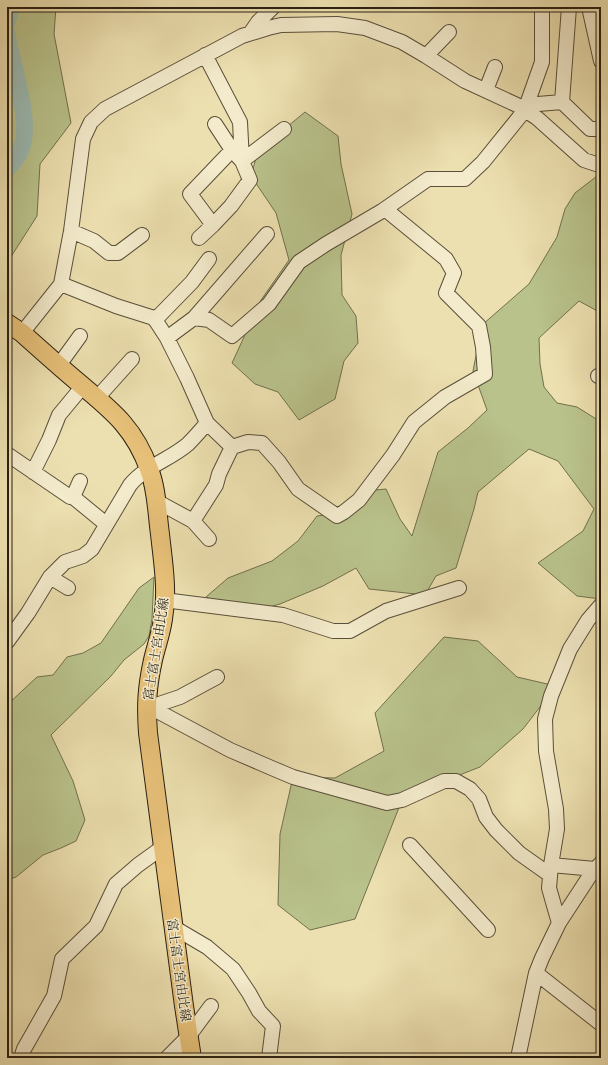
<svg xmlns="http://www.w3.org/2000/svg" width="608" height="1065" font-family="'Gentium Book Plus','Noto Serif JP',serif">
	<rect width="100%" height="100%" fill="#ede0b0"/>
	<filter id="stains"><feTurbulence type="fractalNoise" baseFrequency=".005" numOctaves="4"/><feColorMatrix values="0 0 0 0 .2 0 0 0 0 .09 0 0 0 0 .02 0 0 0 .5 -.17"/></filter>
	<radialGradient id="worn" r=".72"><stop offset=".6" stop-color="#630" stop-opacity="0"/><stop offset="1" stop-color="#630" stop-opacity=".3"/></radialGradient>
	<path fill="#b9c28b" stroke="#70704e" d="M 7,7 L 56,7 L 54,34 L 71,123 L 40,164 L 37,216 L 7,263 L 7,127 L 11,118 L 7,106 Z
		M 305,112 L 338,136 L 341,164 L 352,214 L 341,255 L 342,295 L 356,316 L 358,343 L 344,361 L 335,399 L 299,420 L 278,392 L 255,384 L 232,363 L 261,300 L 289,260 L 276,213 L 251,176 L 258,151 Z
		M 601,173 L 601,313 L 579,301 L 539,338 L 540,364 L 544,387 L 557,403 L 577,407 L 601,422 L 601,599 L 577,596 L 538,563 L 583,531 L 594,509 L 558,461 L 529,449 L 478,492 L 474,509 L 456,568 L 436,576 L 425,595 L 369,589 L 356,568 L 323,586 L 280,604 L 262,609 L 241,611 L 206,597 L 228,578 L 272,561 L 298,541 L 317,516 L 347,512 L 366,491 L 386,489 L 400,519 L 412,536 L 438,452 L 468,428 L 487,410 L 473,371 L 482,325 L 529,284 L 557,237 L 565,209 L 575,193 Z
		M 154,577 L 152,619 L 149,636 L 144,644 L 124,660 L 111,676 L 51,735 L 73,781 L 85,820 L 76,841 L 61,848 L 43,855 L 16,877 L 7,880 L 7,705 L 37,677 L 53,675 L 67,657 L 83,653 L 101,643 L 139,588 Z
		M 444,637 L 478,641 L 517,677 L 556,686 L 523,729 L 480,767 L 444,781 L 402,800 L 355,919 L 310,930 L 278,905 L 280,834 L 293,777 L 335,778 L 384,751 L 375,713 Z"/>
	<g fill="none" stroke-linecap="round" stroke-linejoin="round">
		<path stroke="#9bbbb4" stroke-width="17" d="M 7,22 L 11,7
			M 7,33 C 11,65 34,122 20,152 C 17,158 12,164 7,169"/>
		<g stroke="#594f3a" stroke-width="16">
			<path id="minor" d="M 589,7 L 601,61
				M 251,32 L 258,22 L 273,7
				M 205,55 L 240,122 L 242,161 L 250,180 L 231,206 L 213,225 L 190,194 L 232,150 L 242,161 L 284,129
				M 426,56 L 449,32
				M 486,90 L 495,67
				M 562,102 L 590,129 L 601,129
				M 526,105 L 562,102 L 569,7
				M 215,124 L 232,150
				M 71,231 L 94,241 L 109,253 L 118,253 L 142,235
				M 199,238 L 213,225
				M 194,318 L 267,234
				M 155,320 L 192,282 L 209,259
				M 22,333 L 61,284 L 71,231 L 83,139 L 91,122 L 105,109 L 242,36 L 268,28 L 281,25 L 337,24 L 365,28 L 402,42 L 426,56 L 465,81 L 517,105 L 537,118 L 584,160 L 596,164 L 601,164
				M 167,338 L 194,318 L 209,320 L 232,336 L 269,304 L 299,262 L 326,244 L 382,211 L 428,179 L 465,179 L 483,162 L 525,110 L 542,62 L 542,7
				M 59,365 L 80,336
				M 598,376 L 601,376
				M 97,398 L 132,359
				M 207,423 L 232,447 L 248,442 L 262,443 L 279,462 L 298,489 L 337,516 L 344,512 L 359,500 L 393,455 L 414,422 L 445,397 L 485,374 L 483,347 L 479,326 L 446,293 L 454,273 L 446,259 L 385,209
				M 7,454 L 70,497 L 73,497 L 106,524
				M 33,472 L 49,440 L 59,415 L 83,386
				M 73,497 L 80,481
				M 156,501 L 193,521 L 216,485 L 219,474 L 232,447
				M 193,521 L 209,539
				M 50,577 L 68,588
				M 164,600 L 283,615 L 333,631 L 350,631 L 386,611 L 459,588
				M 7,642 L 28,613 L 50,577 L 65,562 L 83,556 L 92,549 L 130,485 C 144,467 171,459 188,444 C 195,437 201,430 207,423 L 187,378 L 167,338 L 154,318 L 116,306 L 61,284
				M 146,705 L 230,750 L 274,769 L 293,777 L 387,803 L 402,800 L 444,781 L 456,781 L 470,789 L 479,799 L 486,817 L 496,830 L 519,853 L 550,875
				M 150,707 L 180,697 L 217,677
				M 410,845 L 488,930
				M 551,865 L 595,869
				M 559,923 L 549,888 L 551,865 L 557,829 L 556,809 L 546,751 L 545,719 L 551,696 L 570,649 L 588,620 L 601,605
				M 173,927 L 207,947 L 233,969 L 249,993 L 259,1011 L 273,1026 L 269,1058
				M 536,973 L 601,1024
				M 21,1058 L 24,1049 L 54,996 L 62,959 L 96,926 L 116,884 L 138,865 L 163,847
				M 167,1058 L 188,1037 L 211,1006
				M 518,1058 L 536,973 L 542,958 L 559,923 L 589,877 L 601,863"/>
		</g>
		<g stroke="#281f12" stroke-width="20">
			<path id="major" d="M 7,323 L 22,333 C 41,350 60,367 79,383 C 111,410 134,427 149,469 C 157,489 157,513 160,534 C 163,562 168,591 163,619 C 161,633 156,647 153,660 C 147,687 146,706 148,733 L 184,1006 L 192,1058"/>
		</g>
		<use href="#minor" stroke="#f3ebcc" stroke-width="14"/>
		<use href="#major" stroke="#e6c078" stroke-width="18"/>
	</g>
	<g text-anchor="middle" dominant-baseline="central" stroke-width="3" stroke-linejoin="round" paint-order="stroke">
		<g font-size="13" fill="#281f12" stroke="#f3ebcc">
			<text transform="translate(156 649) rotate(-81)">富士富士宮由比線</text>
			<text transform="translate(179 970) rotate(82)">富士富士宮由比線</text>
		</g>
	</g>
	<rect width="608" height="1065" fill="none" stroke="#ede0b0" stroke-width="24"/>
	<rect x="8" y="8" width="592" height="1049" fill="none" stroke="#281f12" stroke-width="2"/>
	<rect x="12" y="12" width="584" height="1041" fill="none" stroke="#281f12"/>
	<rect width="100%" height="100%" filter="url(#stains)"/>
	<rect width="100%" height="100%" fill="url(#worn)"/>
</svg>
